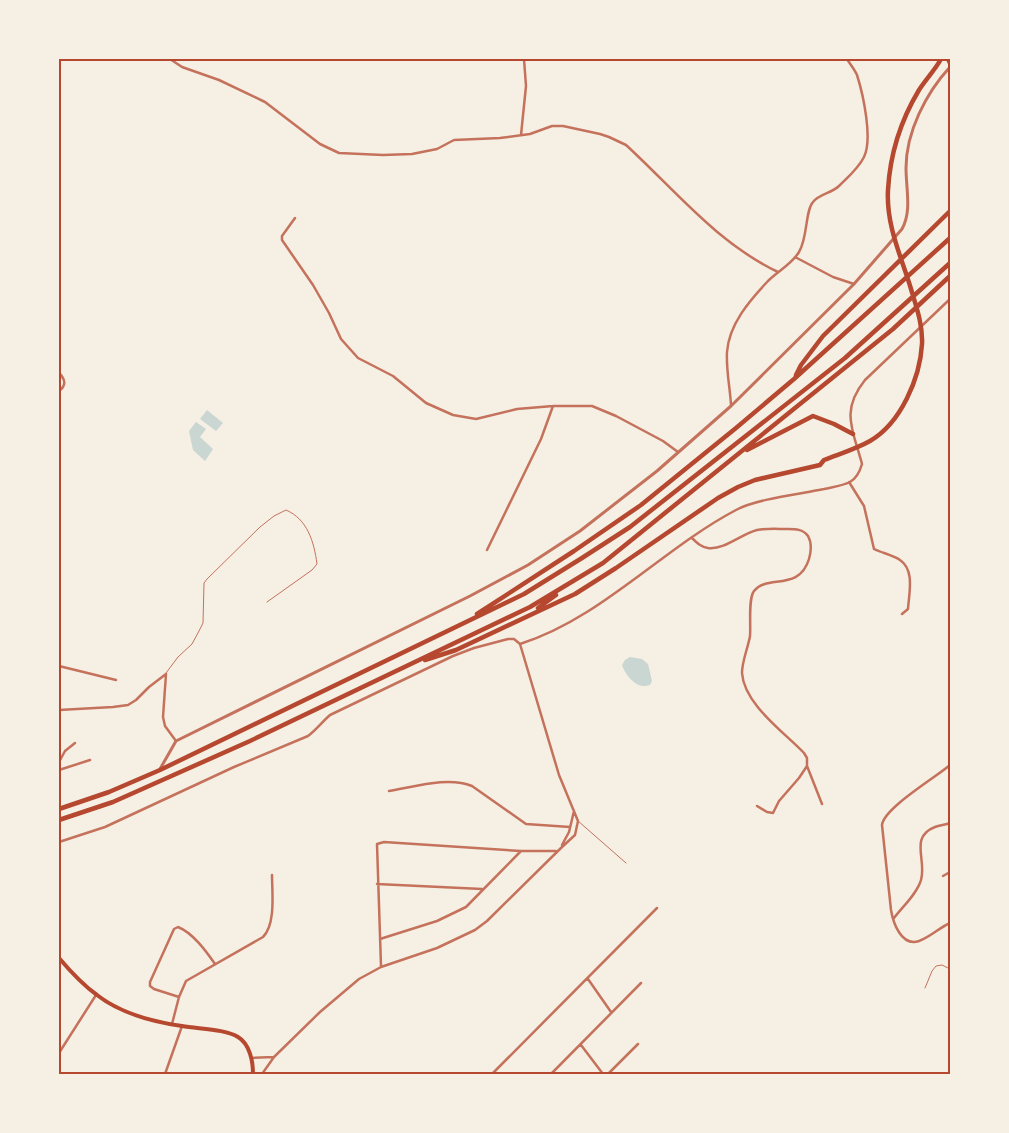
<svg xmlns="http://www.w3.org/2000/svg" width="1009" height="1133" font-family="'PT Sans Narrow',sans-serif">
	<rect width="100%" height="100%" fill="#f6efe4"/>
	<path fill="#c9d6d2" d="M 207,410 L 223,423 L 216,431 L 200,419 Z
		M 196,422 L 206,429 L 200,437 L 213,449 L 205,461 L 193,450 L 189,431 Z
		M 630,657 L 642,659 L 648,664 L 652,681 L 650,685 C 637,690 626,676 622,665 L 625,660 Z"/>
	<g fill="none" stroke-linecap="round" stroke-linejoin="round">
		<path stroke="#c5725c" stroke-width="1" d="M 166,673 L 178,657 L 192,644 L 199,631 L 203,623 L 204,583 L 207,579 L 260,527 L 274,516 L 286,510 C 307,519 314,541 317,564 L 312,570 L 267,602
			M 578,821 L 626,863
			M 925,988 L 932,971 L 936,966 L 942,965 L 950,969"/>
		<path stroke="#c5725c" stroke-width="2.5" d="M 170,59 L 182,67 L 219,80 L 265,102 L 320,144 L 339,153 L 383,155 L 412,154 L 437,149 L 454,140 L 500,138 L 530,134 L 552,126 L 563,126 L 600,134 L 609,137 L 626,145 C 675,190 717,243 778,272
			M 521,135 L 526,86 L 524,59
			M 295,218 L 282,236 L 282,240 L 313,285 L 329,313 L 341,339 L 358,358 L 393,376 L 426,403 L 453,415 L 476,419 L 517,409 L 553,406 L 592,406 L 616,416 L 663,441 L 678,452
			M 795,257 L 833,277 L 854,284
			M 59,373 C 65,379 67,385 59,391
			M 731,405 C 730,387 726,370 727,352 C 729,324 750,300 768,281 C 778,271 792,264 799,252 C 808,237 805,211 813,202 C 819,194 832,193 839,186 C 848,177 858,169 864,157 C 873,139 863,94 857,75 C 855,70 850,64 847,59
			M 849,482 L 864,506 L 874,549 C 882,553 893,555 900,560 C 915,570 909,593 908,609 L 902,614
			M 692,538 C 697,543 701,547 708,548 C 725,550 741,534 757,530 C 767,528 778,529 788,529 C 795,529 803,529 808,536 C 812,543 811,552 809,559 C 799,592 767,574 754,591 C 748,599 751,625 750,636 C 748,648 742,661 742,673 C 744,704 784,732 804,753 L 807,758 L 807,766 L 822,804
			M 487,550 L 541,439 L 553,406
			M 520,644 C 600,619 662,549 736,510 C 756,499 800,494 824,489 C 832,487 842,486 850,482 C 857,478 860,471 862,464 C 853,430 840,411 865,380 L 950,299
			M 59,666 L 116,680
			M 166,674 L 163,717 L 165,726 L 176,741
			M 59,710 L 113,707 L 128,705 L 136,700 L 149,687 L 166,674
			M 59,762 L 65,751 L 75,743
			M 950,765 C 935,778 884,808 882,825 L 891,910 C 893,922 901,947 919,941 C 930,937 939,928 950,923
			M 59,770 L 90,760
			M 389,791 C 414,787 448,776 472,786 L 526,824 L 570,827
			M 757,806 L 767,812 L 773,813 L 779,801 L 799,778 L 807,766
			M 59,842 L 105,827 L 234,767 L 308,736 C 316,730 322,722 330,715 L 453,656 L 474,648 L 508,639 L 514,639 L 520,644
			M 562,845 L 569,832 L 574,811
			M 943,876 L 950,872
			M 377,884 L 482,889
			M 894,918 C 902,907 917,894 921,880 C 927,860 909,837 935,827 C 940,825 945,825 950,823
			M 380,939 L 437,921 L 466,907 L 521,851
			M 381,966 L 377,844 L 384,842 L 521,851 L 556,851
			M 588,979 L 611,1012
			M 179,997 L 154,989 L 150,986 L 150,982 L 174,929 L 178,927 C 193,933 206,951 215,964
			M 172,1024 L 179,997 L 186,981 L 263,937 C 276,924 272,892 272,875
			M 581,1045 L 603,1074
			M 59,1053 L 96,995
			M 251,1058 L 274,1057
			M 165,1074 L 182,1026
			M 262,1074 L 274,1057 L 320,1012 L 359,979 L 381,967 L 437,948 L 475,930 L 487,921 L 562,847 L 575,835 L 578,821 L 559,775 L 520,644
			M 492,1074 L 657,908
			M 551,1074 L 641,983
			M 608,1074 L 638,1044"/>
		<path stroke="#c5725c" stroke-width="3" d="M 160,769 L 176,741 L 470,596 L 528,565 L 580,531 L 657,471 L 731,406 L 854,284 L 902,229 C 912,211 906,189 906,168 C 906,132 926,93 950,67"/>
		<path stroke="#b5482f" stroke-width="4" d="M 59,958 C 70,971 83,985 97,995 C 120,1013 154,1022 182,1026 C 198,1029 226,1029 238,1037 C 250,1044 253,1062 253,1074"/>
		<path stroke="#b5482f" stroke-width="4.5" d="M 948,59 L 950,63
			M 796,375 L 801,365 L 823,336 L 950,211
			M 747,450 L 813,416 L 834,424 L 853,434
			M 538,608 L 556,595
			M 477,614 L 574,551 L 641,505 L 736,428 L 794,379 L 950,238
			M 425,660 L 456,650 L 575,594 L 616,568 L 718,498 L 738,487 L 755,480 L 820,465 L 824,460 C 839,454 856,449 870,441 C 901,423 920,378 922,344 C 923,325 916,306 911,289 C 901,256 886,225 888,190 C 890,154 901,120 919,90 C 926,79 935,70 941,59
			M 59,809 L 109,792 L 160,770 L 524,594 L 582,558 L 630,527 L 845,358 L 950,263
			M 59,820 L 113,802 L 250,741 L 530,607 L 603,563 L 893,329 L 950,276"/>
	</g>
	<rect width="1009" height="1133" fill="none" stroke="#f6efe4" stroke-width="120"/>
	<rect x="60" y="60" width="889" height="1013" fill="none" stroke="#b5482f" stroke-width="2"/>
</svg>
